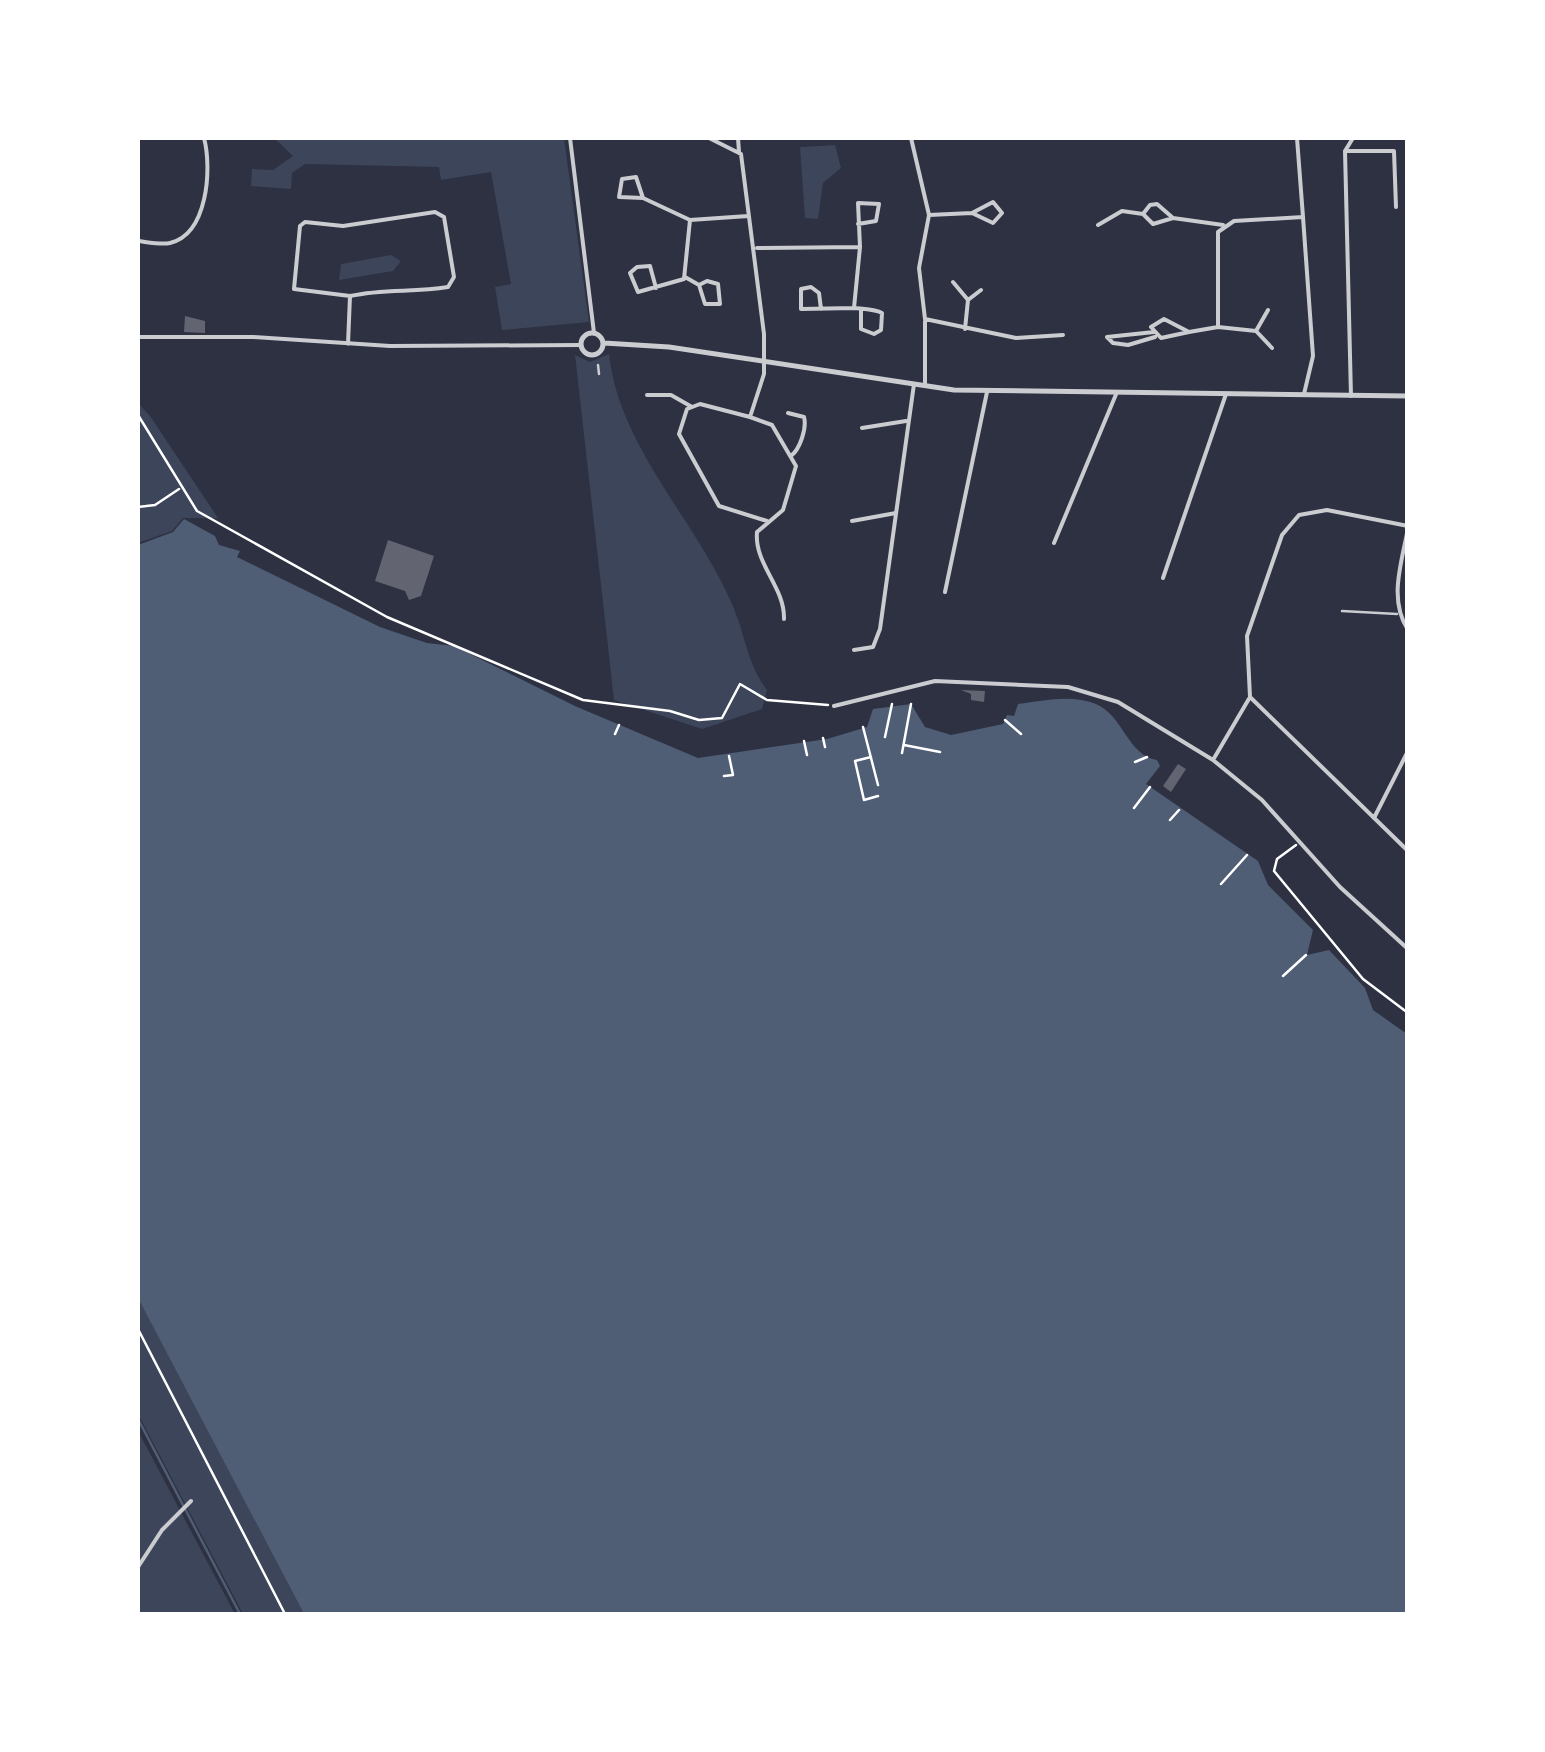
<svg xmlns="http://www.w3.org/2000/svg" width="1545" height="1752" font-family="Lato,sans-serif">
	<rect width="100%" height="100%" fill="#2d3142"/>
	<path fill="#3c4559" d="M 274,138 L 564,138 L 589,322 L 502,330 L 495,287 L 511,284 L 491,172 L 441,180 L 439,167 L 305,164 L 292,173 L 291,189 L 251,186 L 252,169 L 273,170 L 293,156 Z
		M 835,145 L 841,168 L 823,183 L 818,219 L 805,218 L 800,147 Z
		M 391,255 L 401,261 L 393,271 L 339,280 L 341,264 Z
		M 609,354 C 619,447 696,520 732,604 C 745,633 747,664 767,690 L 762,709 L 702,729 L 614,700 L 575,355 L 590,362 Z
		M 138,403 L 150,416 L 218,518 L 183,518 L 172,531 L 138,543 Z
		M 138,1297 L 304,1614 L 243,1614 L 138,1414 Z
		M 138,1431 L 235,1614 L 138,1614 Z"/>
	<path fill="#4f5d75" d="M 184,519 L 215,536 L 219,545 L 240,551 L 237,557 L 380,627 L 427,643 L 454,646 L 575,706 L 698,758 L 827,739 L 867,727 L 873,709 L 911,704 L 925,727 L 951,735 L 1003,724 L 1007,715 L 1014,716 L 1018,704 C 1043,701 1071,694 1096,704 C 1123,715 1128,756 1157,760 L 1160,766 L 1146,784 L 1258,861 L 1268,885 L 1313,930 L 1307,955 L 1329,950 L 1365,988 L 1373,1010 L 1407,1034 L 1407,1614 L 304,1614 L 138,1298 L 138,545 L 173,532 Z"/>
	<g fill="none" stroke-linecap="round" stroke-linejoin="round">
		<path stroke="#4f5d75" stroke-width="2.5" d="M 138,1419 L 240,1614"/>
	</g>
	<path fill="#626471" d="M 185,316 L 205,321 L 205,333 L 184,332 Z
		M 388,540 L 434,556 L 421,596 L 409,600 L 405,591 L 375,581 Z
		M 961,690 L 985,691 L 984,702 L 971,700 L 971,694 Z
		M 1178,764 L 1186,769 L 1171,792 L 1163,786 Z"/>
	<g fill="none" stroke-linecap="round" stroke-linejoin="round">
		<path stroke="#fff" stroke-width="2.5" d="M 138,415 L 197,511 L 387,617 L 583,700 L 670,711 L 699,720 L 722,718 L 740,684 L 767,700 L 828,705
			M 138,507 L 155,505 L 179,489
			M 1005,720 L 1021,734
			M 863,727 L 878,785
			M 615,734 L 619,725
			M 885,737 L 892,704
			M 823,738 L 825,747
			M 804,741 L 807,755
			M 904,745 L 940,752
			M 902,753 L 911,704
			M 871,757 L 855,761 L 864,800 L 878,796
			M 1135,762 L 1147,757
			M 724,776 L 733,775 L 729,756
			M 1134,808 L 1150,787
			M 1170,820 L 1179,810
			M 1296,845 L 1277,859 L 1274,871 L 1363,979 L 1408,1013
			M 1221,884 L 1247,855
			M 1283,976 L 1306,955
			M 138,1329 L 285,1614"/>
		<path stroke="#caccd0" stroke-width="2.5" d="M 1342,611 L 1397,614"/>
		<path stroke="#caccd0" stroke-width="2.5" d="M 598,365 L 599,374"/>
		<path stroke="#caccd0" stroke-width="4" d="M 570,138 L 594,333
			M 709,138 L 741,154 L 764,334 L 764,374 L 750,417 L 772,425 L 796,466 L 783,510 L 757,532 C 754,564 785,587 784,619
			M 738,138 L 739,152
			M 911,138 L 929,215 L 919,268 L 925,319 L 1016,338 L 1063,335
			M 1297,138 L 1303,217
			M 1345,151 L 1394,151 L 1396,207
			M 643,198 L 619,197 L 622,179 L 636,177 L 643,198 L 690,220 L 748,216
			M 929,215 L 972,213 L 993,202 L 1002,213 L 993,223 L 972,213
			M 1173,218 L 1153,224 L 1143,214 L 1150,205 L 1157,204 L 1173,218 L 1223,225
			M 858,224 L 876,221 L 879,204 L 858,203 L 860,247
			M 1098,225 L 1122,211 L 1143,214
			M 138,241 C 147,242 161,245 170,243 C 208,234 212,168 204,138
			M 757,248 L 860,247 L 854,308 L 801,309 L 801,289 L 811,287 L 819,293 L 821,309
			M 685,277 L 699,285 L 705,304 L 720,304 L 718,284 L 707,281 L 699,285
			M 953,282 L 968,300 L 965,329
			M 656,288 L 650,266 L 637,267 L 630,273 L 638,292 L 684,279 L 690,220
			M 968,300 L 981,290
			M 854,308 C 863,309 874,309 882,313 L 881,330 L 874,334 L 861,329 L 861,309
			M 1268,310 L 1256,331 L 1218,327 L 1218,232 L 1234,221 L 1303,217 L 1313,356 L 1304,394
			M 925,321 L 925,386
			M 1256,331 L 1272,348
			M 1154,332 L 1107,337 L 1113,343 L 1128,345 L 1155,337
			M 1189,332 L 1161,338 L 1151,327 L 1164,319 L 1189,332 L 1218,327
			M 138,337 L 253,337 L 390,346 L 581,345
			M 348,344 L 350,296 L 294,289 L 300,226 L 305,222 L 343,226 L 435,212 L 444,217 L 454,277 L 448,287 C 413,293 385,288 350,296
			M 647,395 L 671,395 L 692,407
			M 1351,396 L 1345,151 L 1353,138
			M 788,413 L 804,417 C 807,428 800,449 791,456
			M 750,417 L 700,404 L 687,409 L 679,434 L 719,506 L 767,521
			M 862,428 L 906,421
			M 852,521 L 896,513
			M 1408,528 C 1402,562 1388,599 1408,630
			M 1054,543 L 1117,392
			M 1163,578 L 1226,394
			M 945,592 L 987,392
			M 854,650 L 873,647 L 880,629 L 914,384
			M 1250,697 L 1408,851
			M 834,706 L 935,681 L 1068,687 L 1118,702 L 1213,760 L 1262,800 L 1340,887 L 1408,949
			M 1213,760 L 1250,697 L 1247,636 L 1282,535 L 1299,515 L 1327,510 L 1408,526
			M 1374,818 L 1408,751
			M 138,1567 L 162,1530 L 191,1501"/>
		<path stroke="#caccd0" stroke-width="5" d="M581 344a11 11 0 1 1 22 0a11 11 0 1 1-22 0Z
			M 604,343 L 669,347 L 954,390 L 1408,396"/>
	</g>
	<rect width="1545" height="1752" fill="none" stroke="#ffffff" stroke-width="280"/>
</svg>
